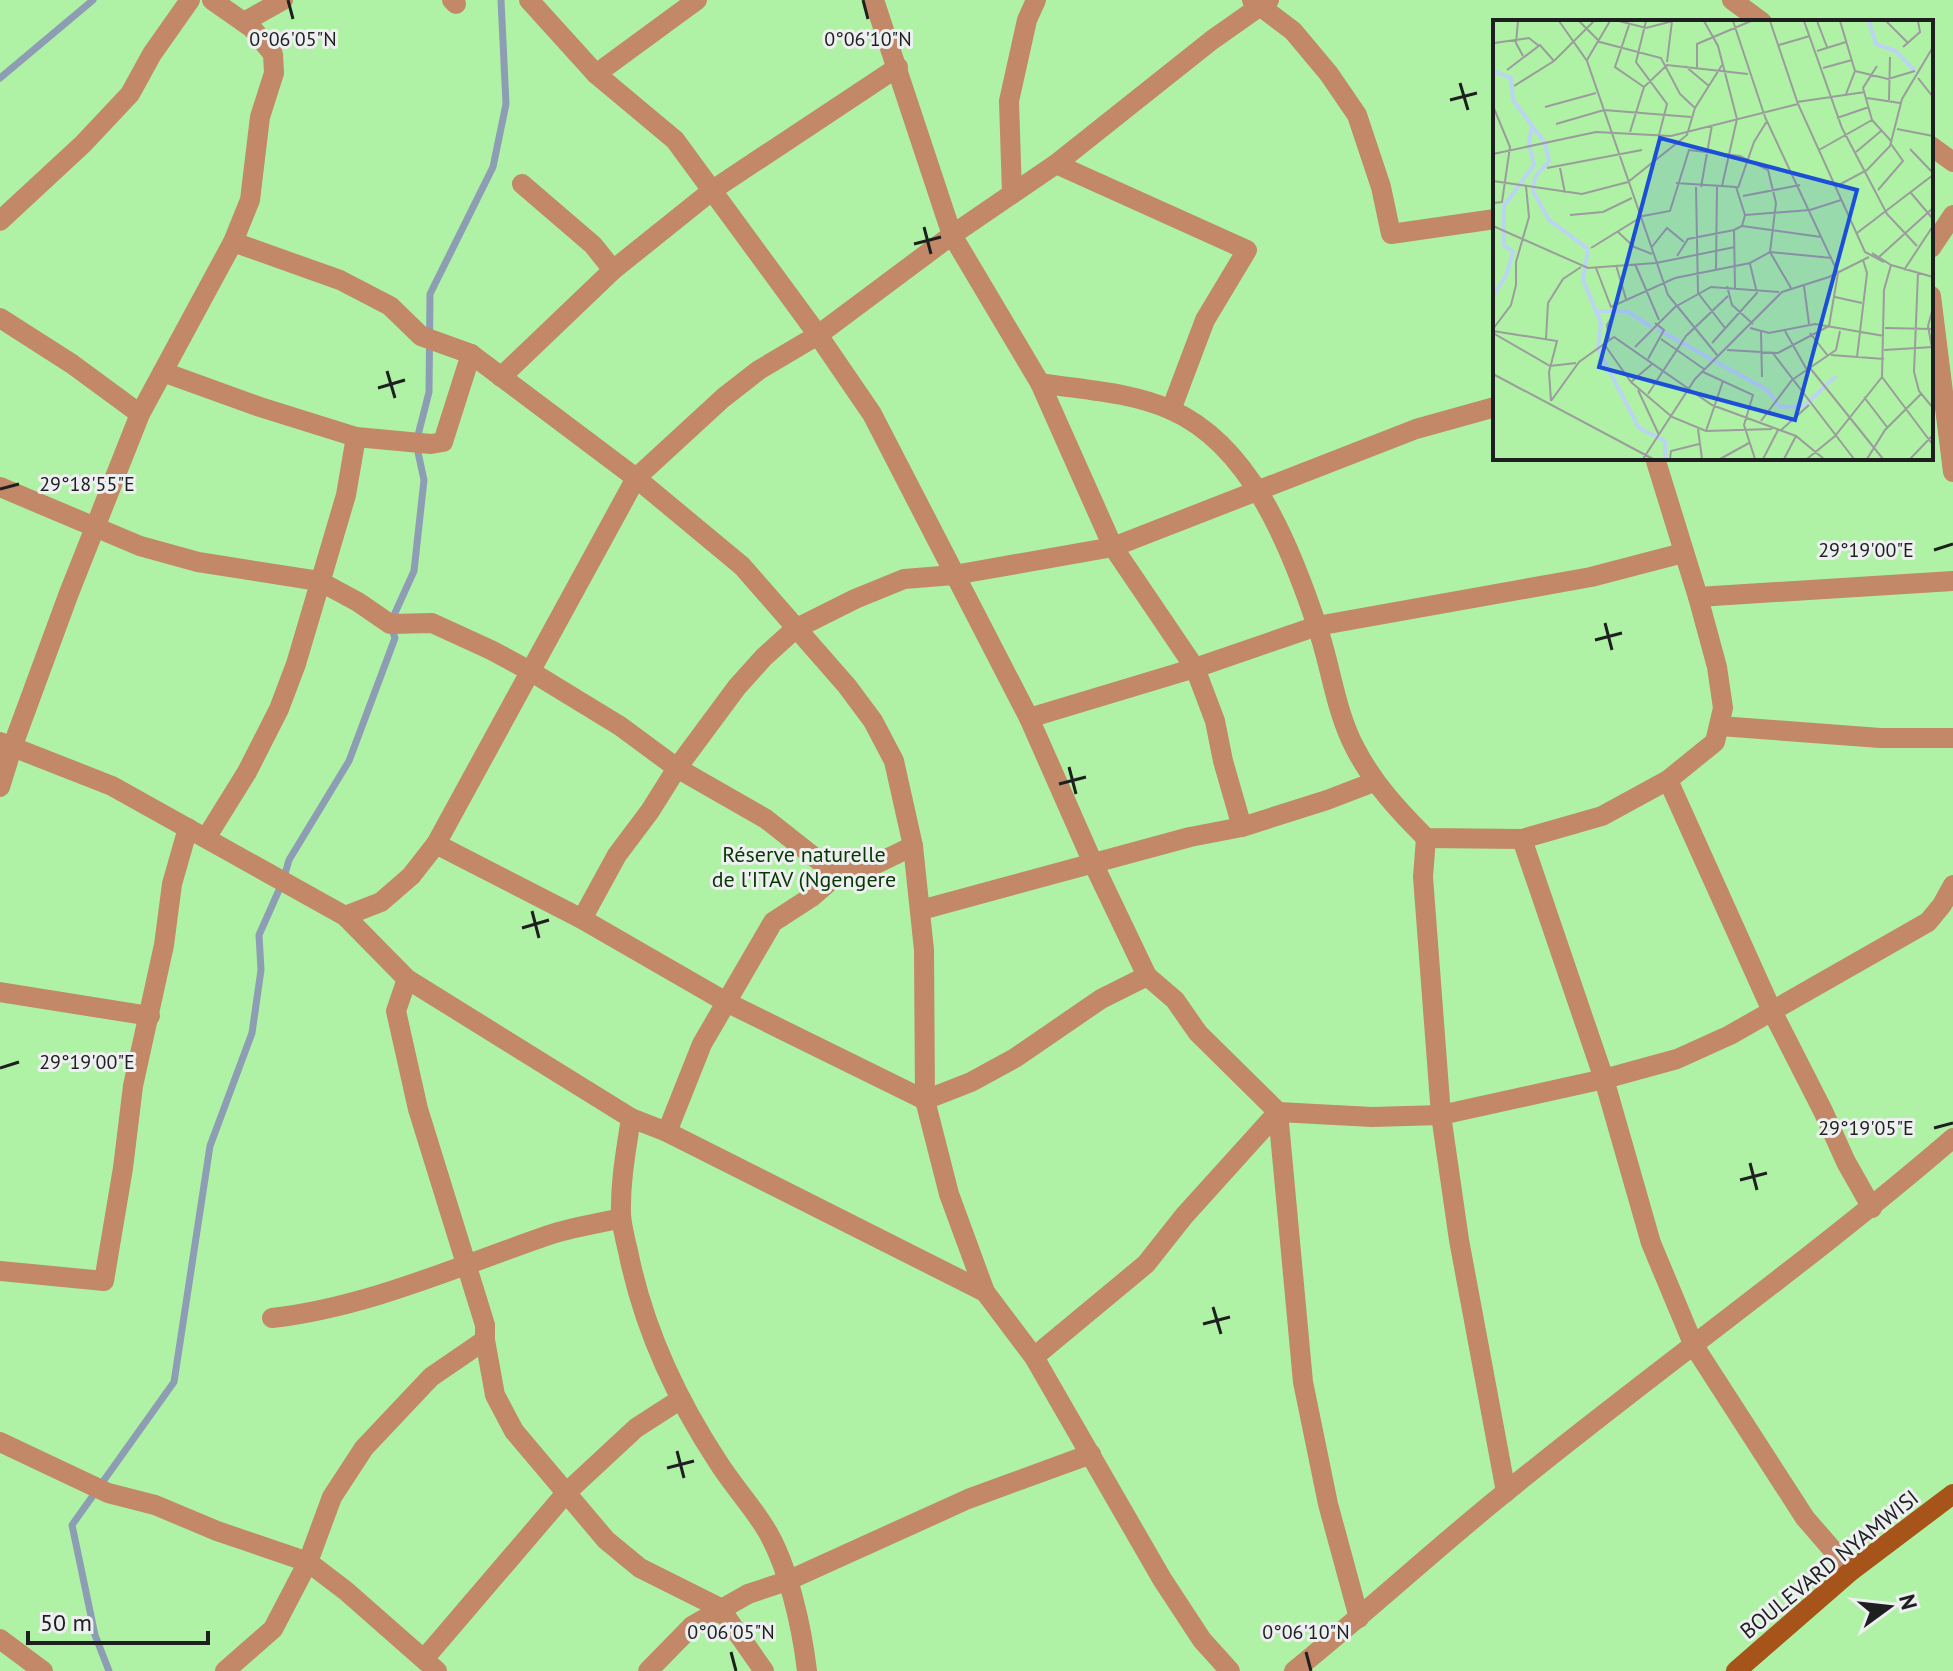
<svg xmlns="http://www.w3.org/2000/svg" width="1953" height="1671" font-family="'PT Sans',sans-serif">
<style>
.green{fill:#aff2a5;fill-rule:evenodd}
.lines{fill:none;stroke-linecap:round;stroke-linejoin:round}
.stream{stroke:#8d9eb4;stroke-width:7}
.minor{stroke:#c28867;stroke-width:20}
.tertiary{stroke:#c28867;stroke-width:20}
.secondary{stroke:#a65419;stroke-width:20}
.ticks{fill:none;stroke:#1e1f1f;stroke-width:3}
.labels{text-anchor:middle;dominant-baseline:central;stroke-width:6;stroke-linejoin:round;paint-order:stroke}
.park-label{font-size:22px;fill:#073702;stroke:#eeeff0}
.street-label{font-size:22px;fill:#1e1f1f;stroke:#eeeff0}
.inset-river{fill:none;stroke:#bcd4f4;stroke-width:4}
.inset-road{fill:none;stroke:#9b9c9c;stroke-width:2}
.view{fill:#1d4ed8;fill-opacity:0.15;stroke:#1d4ed8;stroke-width:4}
.inset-edge{fill:none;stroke:#1e1f1f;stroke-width:4}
.ticks-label{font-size:20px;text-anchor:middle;fill:#1e1f1f;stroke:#eeeff0;stroke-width:6;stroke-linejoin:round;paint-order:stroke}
</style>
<rect width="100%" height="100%" fill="#eeeff0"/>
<path class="green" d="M 0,0 L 1953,0 L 1953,1671 L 0,1671 ZM 1495,22 L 1931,22 L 1931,458 L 1495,458 Z"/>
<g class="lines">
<g class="stream">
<path d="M 0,78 L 93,0"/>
<path d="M 109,1671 L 95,1635 L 72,1525 L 174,1382 L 210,1146 L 252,1033 L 261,970 L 259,935 L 283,881 L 289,860 L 349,761 L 395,638 L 390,624 L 414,571 L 424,480 L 416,443 L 429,392 L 430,294 L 493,167 L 506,104 L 501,0"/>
</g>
<g class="minor">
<path d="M 452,0 L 456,4"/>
<path d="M 529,0 L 596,74 L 675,140 L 818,335 L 872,414 L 1029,718 L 1093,863 L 1147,976 L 1175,1000 L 1198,1033 L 1278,1112 L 1303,1382 L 1328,1504 L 1359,1618"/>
<path d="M 874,0 L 952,235 L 1040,383 L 1113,547 L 1195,668 L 1215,721 L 1223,761 L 1242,827"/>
<path d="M 1252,0 L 1293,31 L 1329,74 L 1357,115 L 1381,187 L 1391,234 L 1495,219"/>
<path d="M 1732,0 L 1762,22"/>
<path d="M 244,22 L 283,0"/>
<path d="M 596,74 L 697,0"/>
<path d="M 1931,146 L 1953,162"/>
<path d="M 1056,164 L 1247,250 L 1205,320 L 1171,410"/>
<path d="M 522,184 L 593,245 L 613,270"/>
<path d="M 1012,194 L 1009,101 L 1027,20 L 1036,0"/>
<path d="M 0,221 L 83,144 L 130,94 L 152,54 L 190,0"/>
<path d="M 233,242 L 340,280 L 390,306 L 421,336 L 471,354 L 636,478 L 742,566 L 847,686 L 873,721 L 894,761 L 913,846 L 924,950 L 925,1100 L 949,1194 L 985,1292"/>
<path d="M 1931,248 L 1953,215"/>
<path d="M 1931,296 L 1953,472"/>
<path d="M 0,318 L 72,364 L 140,414"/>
<path d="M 163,372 L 260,407 L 356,437 L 431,444 L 443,442 L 471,354"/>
<path d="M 501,377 L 613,270 L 714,189 L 898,67"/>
<path d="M 1040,383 C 1084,390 1131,392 1171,410 C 1251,445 1291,548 1317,626 C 1331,666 1335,710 1355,748 C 1373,783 1398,810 1426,838 L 1522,839 L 1602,816 L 1668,780 L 1715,742 L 1723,708 L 1717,667 L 1698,597 L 1655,458"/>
<path d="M 0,487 L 140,546 L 198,562 L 319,581 L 358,602 L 390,624 L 432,623 L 491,650 L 530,671 L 620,726 L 677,768 L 766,819 L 837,875"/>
<path d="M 1698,597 L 1953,581"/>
<path d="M 1029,718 L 1195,668 L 1317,626 L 1591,577 L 1683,553"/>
<path d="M 1720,726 L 1880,738 L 1953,738"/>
<path d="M 1668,780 L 1772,1011 L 1823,1111 L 1846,1162 L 1872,1208"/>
<path d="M 0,787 L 13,745 L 69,593 L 140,414 L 233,242 L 250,200 L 260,117 L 274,73 L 273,54 L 252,28 L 212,0"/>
<path d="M 206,838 L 247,772 L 279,709 L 296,664 L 346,495 L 356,437"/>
<path d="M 1426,838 L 1423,877 L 1441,1115 L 1459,1240 L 1506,1492"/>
<path d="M 1522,839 L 1604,1079 L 1651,1243 L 1694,1346 L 1805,1518 L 1851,1571"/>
<path d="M 436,844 L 582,919 L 726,1002 L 925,1100 L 971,1082 L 1015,1058 L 1101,999 L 1147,976"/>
<path d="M 921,910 L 1190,837 L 1242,827 L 1327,800 L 1374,782"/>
<path d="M 582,919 L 617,855 L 650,811 L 677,768 L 737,687 L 764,657 L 795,629 L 855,599 L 904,579 L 954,575 L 1113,547 L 1416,429 L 1495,407"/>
<path d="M 407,979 L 396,1011 L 418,1109 L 485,1325 L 485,1340 L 495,1395 L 514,1431 L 606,1540 L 640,1568 L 720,1608 L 764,1671"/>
<path d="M 0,992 L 150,1016"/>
<path d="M 631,1118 C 626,1151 620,1182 621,1215 C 622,1227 625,1239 628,1251 C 643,1326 676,1398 718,1462 C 732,1484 750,1504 764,1526 C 788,1563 802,1628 807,1671"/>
<path d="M 667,1132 L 702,1044 L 773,922 L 813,896 L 837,875 L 876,864 L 913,846"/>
<path d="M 0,1271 L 104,1281 L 123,1168 L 133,1086 L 164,945 L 172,884 L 188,828"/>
<path d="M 272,1318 C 368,1307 458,1266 549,1235 C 572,1227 597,1224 621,1218"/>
<path d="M 1034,1357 L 1146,1264 L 1184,1216 L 1278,1112 L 1372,1117 L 1441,1115 L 1604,1079 L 1677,1059 L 1730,1035 L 1928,922 L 1942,905 L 1953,885"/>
<path d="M 0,1442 L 108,1493 L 155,1505 L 217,1531 L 308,1562 L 346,1591 L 437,1671"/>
<path d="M 0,1639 L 43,1671"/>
<path d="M 424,1659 L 566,1493 L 636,1428 L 681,1399"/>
<path d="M 225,1671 L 273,1629 L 308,1562 L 332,1497 L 364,1448 L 431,1377 L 485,1340"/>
<path d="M 648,1671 L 692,1626 L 748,1594 L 787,1581 L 968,1499 L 1091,1454"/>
<path d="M 1294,1671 C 1366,1613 1435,1549 1507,1491 C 1654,1371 1809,1262 1953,1138"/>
</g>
<g class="tertiary">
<path d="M 0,742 L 112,786 L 345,916 L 407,979 L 631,1118 L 667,1132 L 985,1292 L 1034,1357 L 1162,1579 L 1202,1640 L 1230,1671"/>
<path d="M 345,916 L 381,902 L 411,876 L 436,844 L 636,478 L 723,398 L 759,370 L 818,335 L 952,235 L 1056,164 L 1212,40 L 1269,0"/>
</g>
<path class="secondary" d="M 1736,1671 L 1851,1571 L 1953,1494"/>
</g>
<path class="ticks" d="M 288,0 L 293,19M 863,0 L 868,19M 1460,83 L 1468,110M 1450,100 L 1477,93M 924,227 L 931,254M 914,244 L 941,237M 387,371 L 395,398M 378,388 L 405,380M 0,489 L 19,484M 1934,550 L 1953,544M 1605,623 L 1612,650M 1595,640 L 1622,633M 1069,767 L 1076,794M 1059,784 L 1086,777M 532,911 L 539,938M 522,928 L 549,920M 0,1068 L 19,1062M 1934,1128 L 1953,1123M 1750,1163 L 1757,1190M 1740,1180 L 1767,1173M 1213,1307 L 1221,1334M 1203,1324 L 1230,1317M 677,1451 L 684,1478M 667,1468 L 694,1461M 731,1652 L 736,1671M 1306,1652 L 1311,1671"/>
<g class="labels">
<g class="park-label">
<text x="804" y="854">Réserve naturelle<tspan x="804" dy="25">de l'ITAV (Ngengere</tspan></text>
</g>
<g class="street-label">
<text transform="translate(1829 1564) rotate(-39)">BOULEVARD NYAMWISI</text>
</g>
</g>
<g transform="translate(1493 20)">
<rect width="440" height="440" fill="#eeeff0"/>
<path d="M 0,1 L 440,1 L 440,439 L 0,439 Z" fill="#aff2a5"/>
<path class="inset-river" d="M 376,1 L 383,24 L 403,31 L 422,51M 0,51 L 18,58 L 20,80 L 52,123 L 56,141 L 42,157 L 40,171 L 56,200 L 95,229 L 90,260 L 108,303 L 105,329 L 146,408 L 172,421 L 172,439M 0,276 L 13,256 L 20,232 L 11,225 L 11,186 L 41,145 L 36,123 L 39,106M 103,291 L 134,291 L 158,307M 164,309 L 274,370 L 287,387 L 311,386 L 343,356"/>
<path class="inset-road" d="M 25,1 L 23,23 L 30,36M 66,1 L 94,41 L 175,275 L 224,335M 86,1 L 107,22 L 168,38 L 187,74 L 202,88M 126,1 L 153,8 L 180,1M 153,1 L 143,42 L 174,84 L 166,115M 211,1 L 225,26 L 244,99 L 229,166M 277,1 L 305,84 L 372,232 L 391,242M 311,1 L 349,108 L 394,194 L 424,226M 324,1 L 334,27M 347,1 L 362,51 L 353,74M 393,1 L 415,23M 136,5 L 122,47 L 151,67M 1,23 L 36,18 L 46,26M 286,25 L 317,16M 410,27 L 427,12 L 425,1M 324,31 L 353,22M 94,40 L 117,1M 174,42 L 179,1M 192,46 L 216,66M 384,46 L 370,68 L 379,100 L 399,122M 204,48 L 204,24 L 258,1M 330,48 L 359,40M 14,50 L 47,25 L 61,41M 362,51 L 395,59 L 422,51M 425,58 L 440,77M 21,66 L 61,41 L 101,1M 374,78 L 407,83M 396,80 L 397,37M 304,82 L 372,72M 0,86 L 17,127 L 9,182 L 0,183M 52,87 L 103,73M 344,98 L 376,87M 63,104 L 111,90 L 198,97M 404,109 L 440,116M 137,112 L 151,67 L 174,45 L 255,54M 417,129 L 440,153M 326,130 L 379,100M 363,132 L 388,111M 0,134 L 103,112 L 178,116 L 305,84M 54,148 L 149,130M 67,148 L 72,173M 0,161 L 89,174 L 135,162 L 194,115 L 202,88 L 229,45M 183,163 L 243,167 L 252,195 L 249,206 L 241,210 L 195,219 L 184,236M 344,166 L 374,150 L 397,126 L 409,79 L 440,27M 203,167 L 205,273 L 232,308M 208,167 L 219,105M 245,168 L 261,122 L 274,101M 385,170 L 410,141 L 398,124M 418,173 L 440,199M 250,176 L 307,165M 77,195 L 110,192 L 139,178M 252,195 L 317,190 L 348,180M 0,206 L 95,248 L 163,243 L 242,227M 249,206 L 328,217M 241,210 L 242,268M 125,212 L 141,227 L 159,234M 364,213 L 440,155M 98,228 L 150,196 L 177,191 L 196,130 L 247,136 L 275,150 L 283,183 L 277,232 L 298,268M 158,228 L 174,208 L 191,222M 379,233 L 398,245 L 440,257M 386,237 L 440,188M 142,244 L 166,300M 123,245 L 133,279M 103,248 L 118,287 L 182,258 L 257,243 L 277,232 L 339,238M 223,249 L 224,167M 411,250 L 440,206M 425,253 L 421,352 L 426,371 L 440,388M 234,266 L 239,285 L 260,304M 311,266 L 316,304M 342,277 L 369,283M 440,288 L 435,306 L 440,333M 257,308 L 276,313 L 322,304 L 391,316M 392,308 L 440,309M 0,309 L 18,285 L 23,265 L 23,242 L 36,197 L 33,166M 0,311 L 64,321 L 56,352 L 58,381M 292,311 L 314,350M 268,312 L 269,357M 0,313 L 57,346 L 83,343M 317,313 L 335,336M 53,319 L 55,283 L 70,259 L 88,247M 116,319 L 114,305 L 121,294M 168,319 L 211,349M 219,323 L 264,273 L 257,244M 111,324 L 138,362 L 179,397 L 213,411 L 279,409M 142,327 L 182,287 L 218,267 L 286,272M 234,330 L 285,333 L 336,306 L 345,253 L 272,97 L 240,1M 391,330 L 440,327M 279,332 L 361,439M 338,335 L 391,339M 364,337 L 374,253 L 370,240M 155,339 L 171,310 L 162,303M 317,348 L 390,439M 210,352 L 260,375 L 251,405 L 262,439M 0,354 L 160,439M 389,357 L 440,425M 138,362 L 159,344M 145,370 L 166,415M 155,374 L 193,316 L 235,276M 371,377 L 394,407M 58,381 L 86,342 L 121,317 L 219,385 L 303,416 L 331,439M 268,401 L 299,360 L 343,330 L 347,311M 205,409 L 209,439M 213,411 L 230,361M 287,411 L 316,385M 150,439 L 202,359 L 289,272 L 336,257 L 376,237M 177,439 L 178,431 L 206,424M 227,439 L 256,423M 270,439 L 285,410M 291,439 L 303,416M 314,439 L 342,416 L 389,357 L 391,270 L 398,245M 374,439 L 392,410 L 428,374M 417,439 L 440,415"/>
<path class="view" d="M 167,118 L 364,170 L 302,400 L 106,347 Z"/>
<rect width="440" height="440" class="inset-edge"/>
</g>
<g class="ticks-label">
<text x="293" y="46">0°06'05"N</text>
<text x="868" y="46">0°06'10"N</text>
<text x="87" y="491">29°18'55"E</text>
<text x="1866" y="557">29°19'00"E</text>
<text x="87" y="1069">29°19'00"E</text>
<text x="1866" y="1135">29°19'05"E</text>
<text x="731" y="1639">0°06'05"N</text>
<text x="1306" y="1639">0°06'10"N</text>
</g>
<g transform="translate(1889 1607) rotate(75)" stroke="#eeeff0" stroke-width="6" paint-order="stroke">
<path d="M0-6L14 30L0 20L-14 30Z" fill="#1e1f1f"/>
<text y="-12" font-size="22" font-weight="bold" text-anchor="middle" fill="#1e1f1f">N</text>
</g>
<path d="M28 1631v12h180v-12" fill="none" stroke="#1e1f1f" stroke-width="4"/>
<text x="40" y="1631" font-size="24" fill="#1e1f1f" stroke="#eeeff0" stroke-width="6" paint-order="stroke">50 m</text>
</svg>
